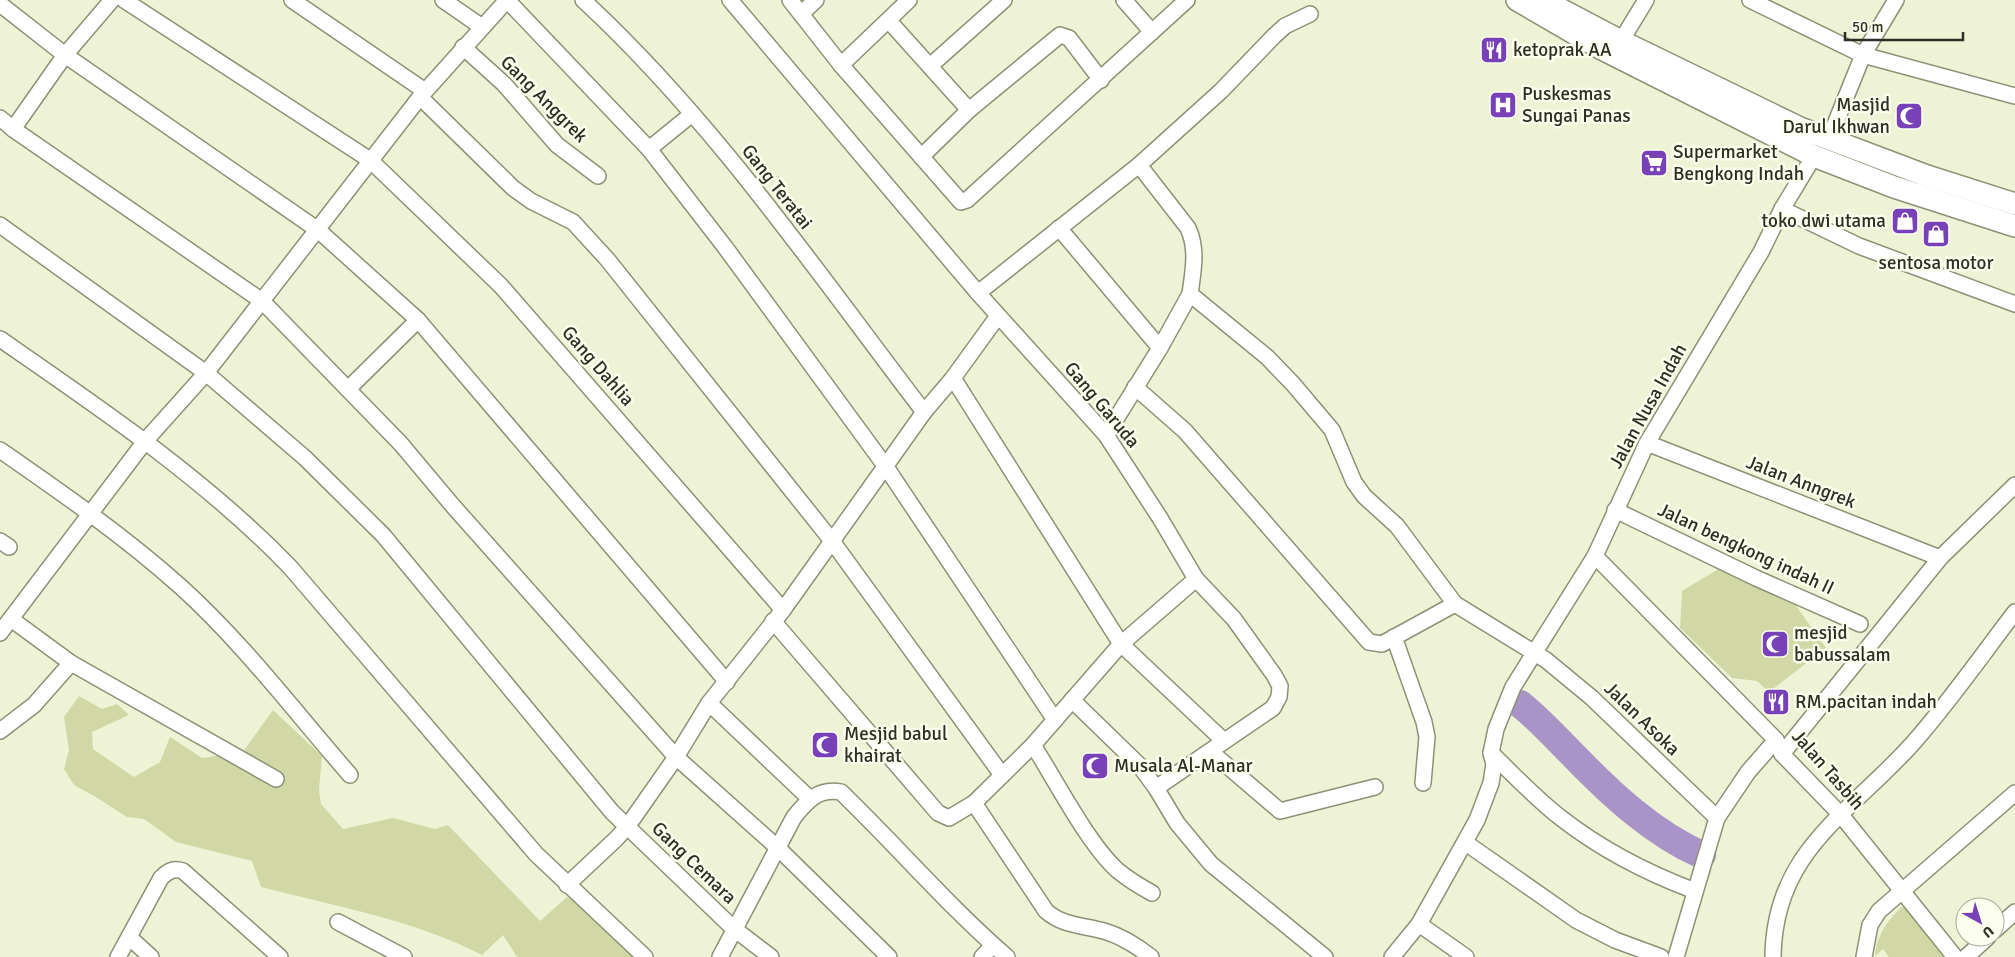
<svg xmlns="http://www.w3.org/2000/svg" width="2015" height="957" font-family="Signika,sans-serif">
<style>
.green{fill:#d1d8a5}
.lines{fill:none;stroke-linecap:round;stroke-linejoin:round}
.river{stroke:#a894c7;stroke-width:28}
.street-casing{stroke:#8d9176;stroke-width:18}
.secondary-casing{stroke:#8d9176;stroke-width:24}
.street{stroke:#fff;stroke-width:15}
.secondary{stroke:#fff;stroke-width:21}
.labels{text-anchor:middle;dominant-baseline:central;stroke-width:5;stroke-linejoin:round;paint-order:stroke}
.poi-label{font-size:19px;fill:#2d2f24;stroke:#fcffed;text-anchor:start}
.street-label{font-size:19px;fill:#2d2f24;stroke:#fcffed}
</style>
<rect width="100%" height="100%" fill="#eef3d6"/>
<g class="green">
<path d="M 1727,564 L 1783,587 L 1826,648 L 1769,692 L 1757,681 L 1732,678 L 1680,628 L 1682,591 Z"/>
<path d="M 79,696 L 102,709 L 117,704 L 129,715 L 92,732 L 93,749 L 134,777 L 160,762 L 170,737 L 202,758 L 243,752 L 273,710 L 322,756 L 319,790 L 321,804 L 343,829 L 393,818 L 435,829 L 448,825 L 540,921 L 567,897 L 581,904 L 641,957 L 517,957 L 503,935 L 482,955 C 414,920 335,906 261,887 L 252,861 L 176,842 L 144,819 L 127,817 L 94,796 L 74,785 L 64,769 L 69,750 L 64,717 Z"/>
<path d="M 1906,904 L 1947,954 L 1943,957 L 1889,957 L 1883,949 L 1875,956 C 1877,934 1889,917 1906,904 Z"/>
</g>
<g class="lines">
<path class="river" d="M 1520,704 C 1540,720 1557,739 1575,757 C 1612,795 1654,834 1702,855"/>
<g class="street-casing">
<g id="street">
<path d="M 124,0 L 370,160 L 501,286 L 783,610"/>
<path d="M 292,0 L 425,91"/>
<path d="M 443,0 L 482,27"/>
<path d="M 507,0 L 649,149 L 725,247 L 886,467 L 1055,720"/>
<path d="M 583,0 C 714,121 816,271 924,412"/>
<path d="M 730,0 L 978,293 L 1106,435 L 1160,518 L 1196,579 L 1234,619 L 1274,675 L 1280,686 L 1279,697 L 1273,708 L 1156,788"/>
<path d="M 790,0 L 841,65 L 961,202 L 967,200 L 1187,0"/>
<path d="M 1124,0 L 1152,32"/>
<path d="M 1750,0 L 1863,55 L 2015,96"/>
<path d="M 0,4 L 65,55 L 318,230 L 418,320 L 727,682"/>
<path d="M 801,14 L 816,0"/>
<path d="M 889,21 L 969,110"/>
<path d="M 1621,41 L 1646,0"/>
<path d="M 463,47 L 504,84 L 557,145 L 598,176"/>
<path d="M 841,65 L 909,0"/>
<path d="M 930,66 L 1004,0"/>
<path d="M 420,97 L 513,188 L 531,201 L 573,222 L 607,259 L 832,541 L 1002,775"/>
<path d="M 0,118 L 13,129 L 262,301 L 401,444 L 453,506 L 676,757 L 778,848 L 889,957"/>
<path d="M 13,129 L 65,55 L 112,0"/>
<path d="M 1829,139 L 1863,55 L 1896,0"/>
<path d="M 649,149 L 692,114"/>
<path d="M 921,157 L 969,110 L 1060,35 L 1069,38 L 1101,80"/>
<path d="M 1139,165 L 1188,228 C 1198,250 1193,271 1190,294 L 1267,357 L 1293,384 L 1332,430 L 1354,482 L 1364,496 L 1397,526 L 1455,604 L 1546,660 L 1592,698 L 1717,818"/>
<path d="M 1782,209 L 1859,246 L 2015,304"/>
<path d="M 0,225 L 206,373 L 305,458 L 383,535 L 612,812 L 733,928 L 771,957"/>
<path d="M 1059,228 L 1160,348"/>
<path d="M 978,293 L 1139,165 L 1221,91 L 1274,36 L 1285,26 L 1310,14"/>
<path d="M 0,339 C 101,409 204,478 290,567 L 536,854 L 645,957"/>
<path d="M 953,378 L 1121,644 L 1224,741"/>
<path d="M 1135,387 L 1185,431 L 1369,642 L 1382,644 L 1455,604"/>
<path d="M 349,388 L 418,320"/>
<path d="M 1106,435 L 1160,348 L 1190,294"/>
<path d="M 1647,443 L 1940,558"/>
<path d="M 0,450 C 62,493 124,536 181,587 C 243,643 295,712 350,775"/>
<path d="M 1615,510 L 1756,578 L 1860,624"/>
<path d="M 0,541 L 9,547"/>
<path d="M 1595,556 L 1776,740 L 1782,754 L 1841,815 L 1955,957"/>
<path d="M 11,619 L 71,663 L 276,779"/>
<path d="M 773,621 L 938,813 L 949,818 L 974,803 L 1033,745 L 1121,644 L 1196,579"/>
<path d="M 0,633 L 146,440 L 206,373 L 420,97 L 507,0"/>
<path d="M 1394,637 L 1424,722 L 1427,737 L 1423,783"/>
<path d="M 1072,700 L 1139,765 L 1156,788 L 1177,823 L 1211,864 L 1325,957"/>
<path d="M 709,703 L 809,798"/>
<path d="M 0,731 L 34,705 L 71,663"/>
<path d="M 1033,745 C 1056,781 1087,842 1117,870 C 1128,879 1139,886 1152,893"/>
<path d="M 1211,752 L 1280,811 L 1375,787"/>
<path d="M 1491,753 C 1514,775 1536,799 1561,818 C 1602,850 1647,873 1695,891"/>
<path d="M 1782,754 L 1940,558 L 2015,485"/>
<path d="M 974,803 L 1046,911 C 1063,926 1082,925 1104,931 C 1121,936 1137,946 1151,957"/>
<path d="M 1466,843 L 1576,920 L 1615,940 L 1661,957"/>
<path d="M 567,885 L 616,839 L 627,827 L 676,757 L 709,703 L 783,610 L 924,412 L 953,378 L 998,316"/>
<path d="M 338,922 L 404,957"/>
<path d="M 1419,924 L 1466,957"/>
<path d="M 1995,930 L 2015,912"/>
<path d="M 129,937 L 151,957"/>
<path d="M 118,957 L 161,878 C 168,871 173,868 183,871 L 280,957"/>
<path d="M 720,957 L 794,817 C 807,801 818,788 841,792 C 897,846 948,906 1007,957"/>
<path d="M 982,957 L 993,945"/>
<path d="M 1392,957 L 1419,924 L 1477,820 L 1491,783 L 1494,764 L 1491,753 L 1496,729 L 1513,687 L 1595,556 L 1647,443 L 1761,252 L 1782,209 L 1814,156"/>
<path d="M 1676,957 L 1717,818 L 1748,772 L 1776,740"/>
<path d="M 1773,957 C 1774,850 1851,813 1914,742 C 1950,701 1982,655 2015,612"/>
<path d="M 1864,957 L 1870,925 L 1879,911 L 2015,793"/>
<path d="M 1966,957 L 1988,937"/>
</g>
</g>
<g class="secondary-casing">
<g id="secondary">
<path d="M 1517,0 L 1598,47 L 1814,156 L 1894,187 L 2015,226"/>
<path d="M 1543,0 L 1621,41 L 1800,128 L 1927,176 L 2015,204"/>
</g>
</g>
<use href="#street" class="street"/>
<use href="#secondary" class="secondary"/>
</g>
<defs>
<g id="restaurant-square" transform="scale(1.4375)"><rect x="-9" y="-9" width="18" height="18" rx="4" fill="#7941b7" stroke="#fcffed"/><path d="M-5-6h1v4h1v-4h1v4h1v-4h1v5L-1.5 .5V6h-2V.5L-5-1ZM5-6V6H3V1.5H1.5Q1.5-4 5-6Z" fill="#fff"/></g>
<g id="hospital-square" transform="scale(1.4375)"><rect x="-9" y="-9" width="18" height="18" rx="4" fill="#7941b7" stroke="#fcffed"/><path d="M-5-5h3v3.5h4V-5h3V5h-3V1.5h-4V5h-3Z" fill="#fff"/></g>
<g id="mosque-square" transform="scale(1.4375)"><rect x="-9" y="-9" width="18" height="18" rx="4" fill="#7941b7" stroke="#fcffed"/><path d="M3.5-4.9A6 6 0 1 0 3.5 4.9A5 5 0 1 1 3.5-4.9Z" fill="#fff"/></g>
<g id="supermarket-square" transform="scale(1.4375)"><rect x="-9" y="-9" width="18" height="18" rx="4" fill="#7941b7" stroke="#fcffed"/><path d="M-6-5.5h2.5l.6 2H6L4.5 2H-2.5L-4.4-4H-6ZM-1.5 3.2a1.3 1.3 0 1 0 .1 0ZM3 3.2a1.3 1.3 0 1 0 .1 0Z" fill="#fff"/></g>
<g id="shop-square" transform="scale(1.4375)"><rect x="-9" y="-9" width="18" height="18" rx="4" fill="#7941b7" stroke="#fcffed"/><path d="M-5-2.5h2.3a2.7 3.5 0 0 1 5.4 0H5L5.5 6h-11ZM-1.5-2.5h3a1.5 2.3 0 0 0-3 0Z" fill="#fff"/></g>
</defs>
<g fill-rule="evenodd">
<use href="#restaurant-square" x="1494" y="50"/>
<use href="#hospital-square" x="1503" y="105"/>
<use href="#mosque-square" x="1909" y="116"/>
<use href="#supermarket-square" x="1654" y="163"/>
<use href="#shop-square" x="1905" y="221"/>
<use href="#shop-square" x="1936" y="234"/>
<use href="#mosque-square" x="1775" y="644"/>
<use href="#restaurant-square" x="1776" y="702"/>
<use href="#mosque-square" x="825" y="745"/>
<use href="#mosque-square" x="1095" y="766"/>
</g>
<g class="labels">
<g class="poi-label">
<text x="1513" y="50">ketoprak AA</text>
<text x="1522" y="94">Puskesmas<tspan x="1522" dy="22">Sungai Panas</tspan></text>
<text x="1890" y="105" text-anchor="end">Masjid<tspan x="1890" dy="22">Darul Ikhwan</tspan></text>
<text x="1673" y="152">Supermarket<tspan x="1673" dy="22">Bengkong Indah</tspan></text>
<text x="1886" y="221" text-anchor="end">toko dwi utama</text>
<text x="1936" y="263" text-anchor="middle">sentosa motor</text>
<text x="1794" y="633">mesjid<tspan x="1794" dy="22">babussalam</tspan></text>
<text x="1795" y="702">RM.pacitan indah</text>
<text x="844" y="734">Mesjid babul<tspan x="844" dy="22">khairat</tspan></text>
<text x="1114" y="766">Musala Al-Manar</text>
</g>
<g class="street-label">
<text transform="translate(544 99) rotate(45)">Gang Anggrek</text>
<text transform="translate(777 187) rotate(52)">Gang Teratai</text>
<text transform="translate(598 366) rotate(49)">Gang Dahlia</text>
<text transform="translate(1102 405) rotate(50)">Gang Garuda</text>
<text transform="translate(1648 406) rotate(-61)">Jalan Nusa Indah</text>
<text transform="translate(1801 482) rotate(21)">Jalan Anngrek</text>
<text transform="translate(1746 549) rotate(25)">Jalan bengkong indah II</text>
<text transform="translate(1642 719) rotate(44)">Jalan Asoka</text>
<text transform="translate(1828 770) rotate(49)">Jalan Tasbih</text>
<text transform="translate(694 863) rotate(44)">Gang Cemara</text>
</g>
</g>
<g transform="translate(1980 922) rotate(141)"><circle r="24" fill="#fcffed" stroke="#a9ac9d"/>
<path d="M0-4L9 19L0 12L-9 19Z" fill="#7941b7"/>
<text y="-8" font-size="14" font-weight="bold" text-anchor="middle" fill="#2d2f24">U</text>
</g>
<path d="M1845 32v8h118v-8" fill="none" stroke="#2d2f24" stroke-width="2.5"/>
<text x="1852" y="32" font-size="15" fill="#2d2f24" stroke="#fcffed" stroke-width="4" paint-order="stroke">50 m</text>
</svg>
